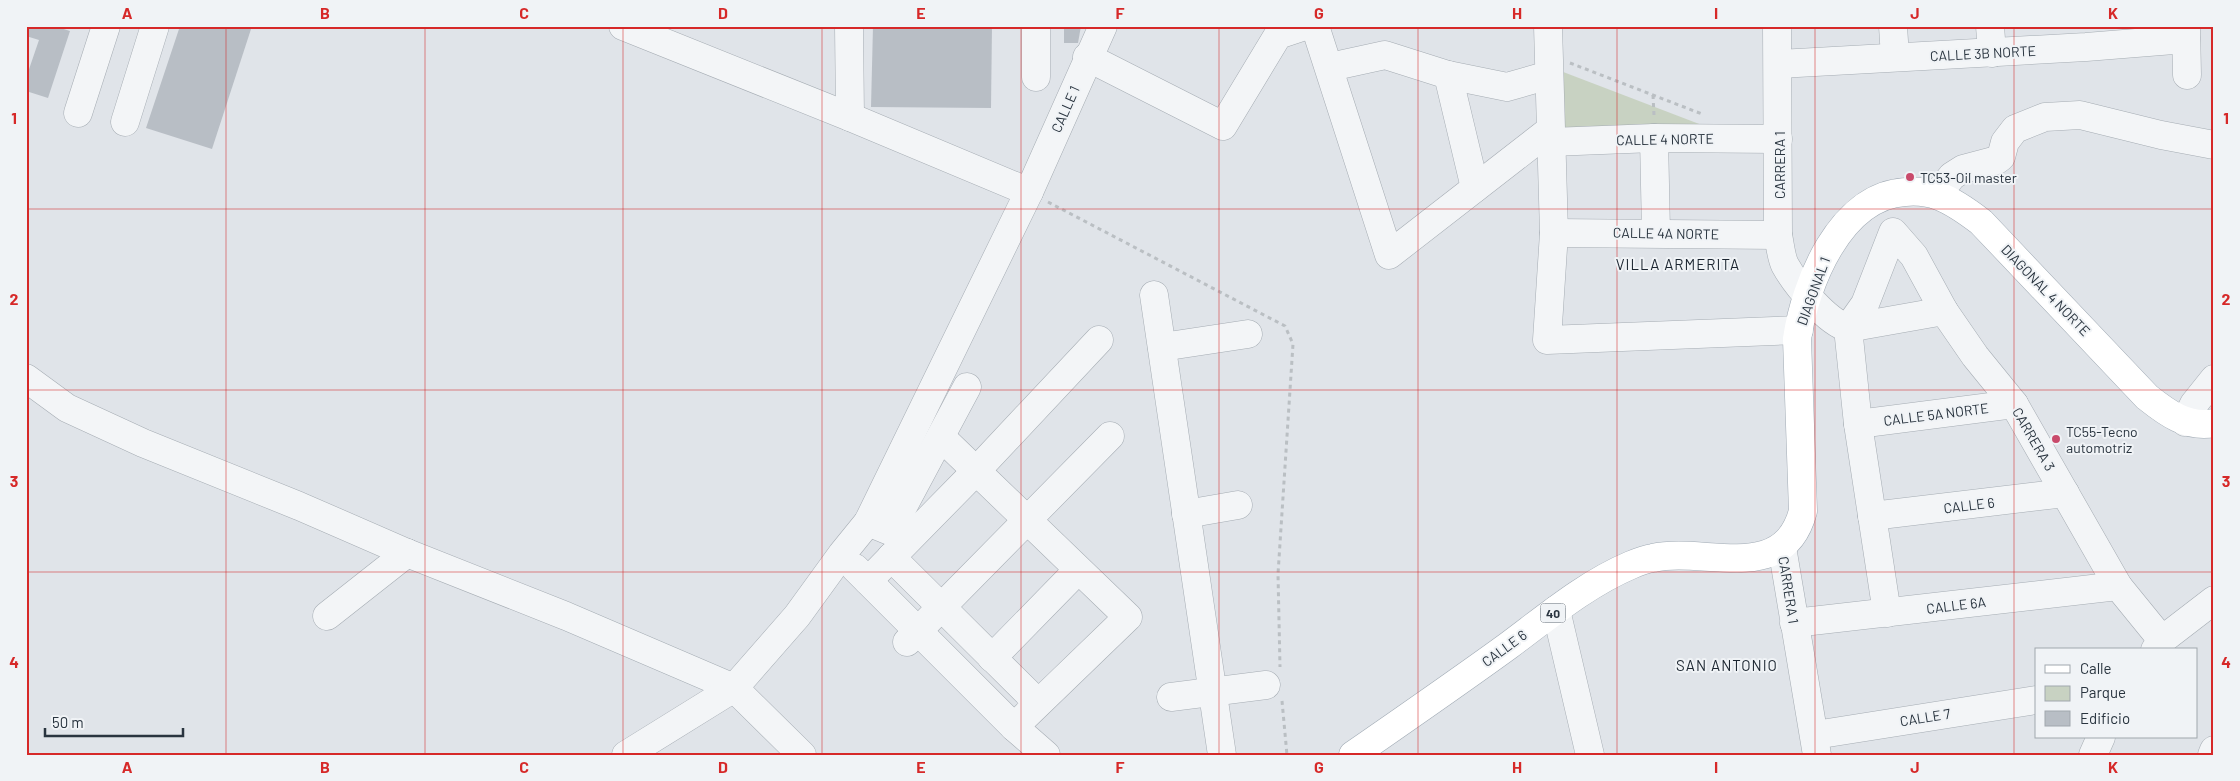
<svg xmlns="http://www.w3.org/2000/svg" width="2240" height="781" font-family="Barlow,sans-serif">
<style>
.green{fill:#c8d2c2}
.building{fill:#b8bec5}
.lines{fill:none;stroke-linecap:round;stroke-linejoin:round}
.minor-casing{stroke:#a5acb3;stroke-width:29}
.major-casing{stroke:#a0aab4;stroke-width:29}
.path{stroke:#babfc3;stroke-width:3;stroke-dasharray:4 4;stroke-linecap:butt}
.minor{stroke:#f3f5f7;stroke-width:28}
.major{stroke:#fff;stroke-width:28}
.grid{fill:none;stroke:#d62828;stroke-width:1;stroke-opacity:0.55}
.poi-dot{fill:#c94a6b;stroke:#f0f3f6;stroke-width:2}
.labels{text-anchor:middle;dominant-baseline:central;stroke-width:4;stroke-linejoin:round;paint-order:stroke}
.shield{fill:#f0f3f6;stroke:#656d76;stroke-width:1}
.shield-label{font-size:12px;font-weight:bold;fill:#29343f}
.street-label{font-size:14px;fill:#29343f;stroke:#f0f3f6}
.poi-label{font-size:14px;fill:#29343f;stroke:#f0f3f6;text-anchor:start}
.neighbourhood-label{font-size:15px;letter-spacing:1px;fill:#1b2530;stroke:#f0f3f6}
.neatline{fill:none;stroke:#d62828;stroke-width:2}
.grid-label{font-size:16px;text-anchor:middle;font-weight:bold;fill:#d62828}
</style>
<rect width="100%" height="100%" fill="#e0e4e9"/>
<path class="green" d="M 1558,70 L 1728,135 L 1560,141 Z"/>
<g class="building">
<path d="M 26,26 L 54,26 L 70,31 L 48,98 L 26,91 L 26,78 L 39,40 L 26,36 Z"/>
<path d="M 180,26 L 252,26 L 212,149 L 146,128 Z"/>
<path d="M 873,26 L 992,26 L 991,108 L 871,107 Z"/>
<path d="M 1064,26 L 1081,26 L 1078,43 L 1064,43 Z"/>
</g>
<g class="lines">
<g class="minor-casing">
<g id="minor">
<path d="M 623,26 L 850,117 L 1029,192"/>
<path d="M 849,26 L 850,117"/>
<path d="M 1315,26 L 1389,255 L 1550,130"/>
<path d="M 1548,26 L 1554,233 L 1547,340 L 1799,330"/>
<path d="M 1777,26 L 1778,235 C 1780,244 1781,257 1785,265 C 1796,285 1827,322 1848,328 L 1944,311"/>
<path d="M 1893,26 L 1895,57"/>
<path d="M 1990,26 L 1992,53"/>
<path d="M 2186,26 L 2187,75"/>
<path d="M 1087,57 L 1223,126 L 1278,35 L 1305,26"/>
<path d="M 1779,64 L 2086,47 L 2186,39"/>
<path d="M 1330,67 L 1385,55 L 1448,75 L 1507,87 L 1549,75"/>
<path d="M 1448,75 L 1475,188"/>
<path d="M 1036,77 L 1036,26"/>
<path d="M 78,113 L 106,26"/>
<path d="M 125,122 L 155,26"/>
<path d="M 1654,138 L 1656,232"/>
<path d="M 1551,142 L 1654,138 L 1778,139"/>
<path d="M 1937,195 L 1952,176 L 1963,169 L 1997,160 L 2001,157 L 2005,142 L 2015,129 L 2045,117 L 2080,115 L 2161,135 L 2214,145"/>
<path d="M 1554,233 L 1778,235"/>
<path d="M 1154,295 L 1222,755"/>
<path d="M 1162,347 L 1248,334"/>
<path d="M 26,378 L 67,408 L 143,443 L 299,506 L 407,553 L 566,616 L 734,688 L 802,755"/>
<path d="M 2185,422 L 2194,404 L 2214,379"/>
<path d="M 1858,424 L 2014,404"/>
<path d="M 941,437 L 1128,617 L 1014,727"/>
<path d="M 1186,514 L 1238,505"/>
<path d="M 1872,516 L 2065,493"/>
<path d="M 868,522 L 890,531 L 967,387"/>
<path d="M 1782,547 L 1817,755"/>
<path d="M 891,557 L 1038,703"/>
<path d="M 855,568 L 1014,727 L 1046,755"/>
<path d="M 868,581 L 977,470 L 1099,340"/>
<path d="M 1556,610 L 1590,755"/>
<path d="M 1887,613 L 1858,424 L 1848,328 L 1865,304 L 1893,232 L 1914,256 L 1944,311 L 1975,356 L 2014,404 L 2118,586 L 2162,640"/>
<path d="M 327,616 L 407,553"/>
<path d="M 1794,623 L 2118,586"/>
<path d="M 907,642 L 1110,436"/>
<path d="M 2155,650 L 2162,640 L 2214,600"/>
<path d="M 992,658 L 1078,570"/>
<path d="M 1171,697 L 1266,685"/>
<path d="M 1815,735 L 2036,700"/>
<path d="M 626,755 L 734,688 L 797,616 L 842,554 L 868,522 L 1029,192 L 1103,26"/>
<path d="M 2093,755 L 2101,737"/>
<path d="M 2212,755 L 2214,750"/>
</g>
</g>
<g class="major-casing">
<path id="major" d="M 1353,755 C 1405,719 1457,683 1508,646 C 1547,617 1586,584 1631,565 C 1638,562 1646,559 1653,558 C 1705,546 1783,586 1803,511 L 1797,339 C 1805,284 1840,196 1905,192 C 1916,191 1928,192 1939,196 C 1954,202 1968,212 1981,222 L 2147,397 C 2167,413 2187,428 2214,423"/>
</g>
<g class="path">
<path d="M 1570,63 L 1702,114"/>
<path d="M 1653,95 L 1654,115"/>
<path d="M 1048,202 L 1285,326 L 1293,344 L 1278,574 L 1280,667"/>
<path d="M 1282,701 L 1287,755"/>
</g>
<use href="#minor" class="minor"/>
<use href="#major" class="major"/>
</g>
<path class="grid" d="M 226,26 L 226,755M 425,26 L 425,755M 623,26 L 623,755M 822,26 L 822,755M 1021,26 L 1021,755M 1219,26 L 1219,755M 1418,26 L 1418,755M 1617,26 L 1617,755M 1815,26 L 1815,755M 2014,26 L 2014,755M 26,209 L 2214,209M 26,390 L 2214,390M 26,572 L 2214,572"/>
<g class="poi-dot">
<circle cx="1910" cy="177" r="5"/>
<circle cx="2056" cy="439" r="5"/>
</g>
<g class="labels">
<rect class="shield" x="1540.5" y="603.5" width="25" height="19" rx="4"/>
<g class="shield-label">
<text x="1553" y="613">40</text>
</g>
<g class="street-label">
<text transform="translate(1983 53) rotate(-3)">CALLE 3B NORTE</text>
<text transform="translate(1065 109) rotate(-66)">CALLE 1</text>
<text transform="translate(1665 139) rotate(-1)">CALLE 4 NORTE</text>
<text transform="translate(1779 165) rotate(-90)">CARRERA 1</text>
<text transform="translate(1666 233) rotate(1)">CALLE 4A NORTE</text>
<text transform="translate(2046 290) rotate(46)">DIAGONAL 4 NORTE</text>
<text transform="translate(1813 291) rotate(-70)">DIAGONAL 1</text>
<text transform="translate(1936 414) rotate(-7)">CALLE 5A NORTE</text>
<text transform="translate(2034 439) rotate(60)">CARRERA 3</text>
<text transform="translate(1969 505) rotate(-7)">CALLE 6</text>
<text transform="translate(1789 590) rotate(81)">CARRERA 1</text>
<text transform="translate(1956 605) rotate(-7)">CALLE 6A</text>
<text transform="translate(1504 648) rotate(-36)">CALLE 6</text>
<text transform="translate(1925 717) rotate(-9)">CALLE 7</text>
</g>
<g class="poi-label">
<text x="1920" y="177">TC53-Oil master</text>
<text x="2066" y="431">TC55-Tecno<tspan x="2066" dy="16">automotriz</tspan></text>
</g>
<g class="neighbourhood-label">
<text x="1678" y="264">VILLA ARMERITA</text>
<text x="1727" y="665">SAN ANTONIO</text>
</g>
</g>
<rect width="2240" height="781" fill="none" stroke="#f0f3f6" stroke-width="55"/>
<rect x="2035" y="648" width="162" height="90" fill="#f0f3f6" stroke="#a0a7ad"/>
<rect x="2045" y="665" width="25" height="8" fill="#ffffff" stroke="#a0a7ad"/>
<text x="2080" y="674" font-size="15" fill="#29343f">Calle</text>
<rect x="2045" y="686" width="25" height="15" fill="#c8d2c2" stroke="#a0a7ad"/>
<text x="2080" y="698" font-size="15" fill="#29343f">Parque</text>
<rect x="2045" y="711" width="25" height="15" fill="#b8bec5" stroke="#a0a7ad"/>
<text x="2080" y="724" font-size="15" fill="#29343f">Edificio</text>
<path d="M45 728v8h138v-8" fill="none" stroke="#29343f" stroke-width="2.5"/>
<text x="52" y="728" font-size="15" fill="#29343f" stroke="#f0f3f6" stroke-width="4" paint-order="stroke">50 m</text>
<rect x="28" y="28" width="2184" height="726" class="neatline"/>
<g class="grid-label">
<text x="127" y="19">A</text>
<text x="325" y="19">B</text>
<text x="524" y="19">C</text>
<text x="723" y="19">D</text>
<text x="921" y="19">E</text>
<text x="1120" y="19">F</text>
<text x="1319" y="19">G</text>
<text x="1517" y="19">H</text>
<text x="1716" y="19">I</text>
<text x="1915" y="19">J</text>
<text x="2113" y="19">K</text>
<text x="14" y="124">1</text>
<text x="2226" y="124">1</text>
<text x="14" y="305">2</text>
<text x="2226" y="305">2</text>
<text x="14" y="487">3</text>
<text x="2226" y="487">3</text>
<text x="14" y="668">4</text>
<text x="2226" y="668">4</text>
<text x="127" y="773">A</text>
<text x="325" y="773">B</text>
<text x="524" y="773">C</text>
<text x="723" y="773">D</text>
<text x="921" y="773">E</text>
<text x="1120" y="773">F</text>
<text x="1319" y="773">G</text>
<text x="1517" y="773">H</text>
<text x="1716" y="773">I</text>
<text x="1915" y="773">J</text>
<text x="2113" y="773">K</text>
</g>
</svg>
